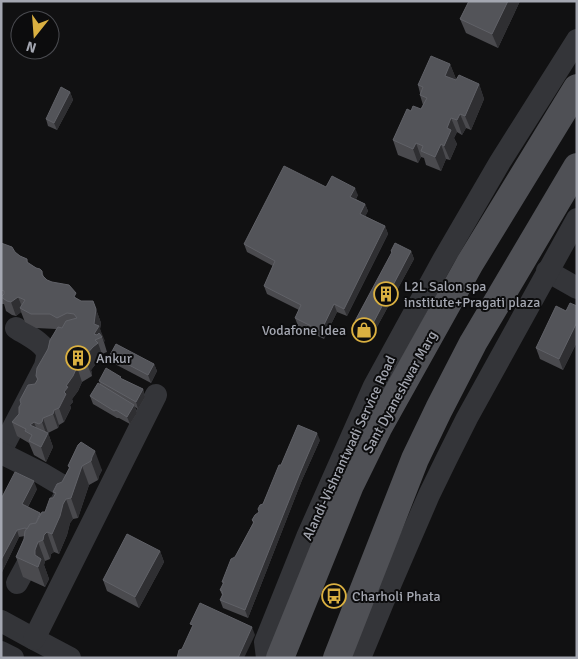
<svg xmlns="http://www.w3.org/2000/svg" width="578" height="659" font-family="Signika,sans-serif">
<style>
.lines{fill:none;stroke-linecap:round;stroke-linejoin:round}
.minor{stroke:#343539;stroke-width:22}
.major{stroke:#4f5055;stroke-width:28}
.wall{fill:#4a4a4e}
.shaded-wall{fill:#2f2f32}
.building{fill:#535459;stroke:#606167}
.labels{text-anchor:middle;dominant-baseline:central;stroke-width:4;stroke-linejoin:round;paint-order:stroke}
.poi-label{font-size:14px;fill:#a4a7b1;stroke:#0c0c0d;text-anchor:start}
.street-label{font-size:14px;fill:#a4a7b1;stroke:#0c0c0d}
</style>
<rect width="100%" height="100%" fill="#111112"/>
<g class="lines">
<g class="minor">
<path d="M 547,271 L 577,288"/>
<path d="M 1,451 L 45,366 C 46,362 47,358 47,354 C 45,343 25,334 16,328"/>
<path d="M 1,453 L 41,473 L 68,489 L 60,504"/>
<path d="M 17,583 L 36,548"/>
<path d="M 1,621 L 34,639 L 70,658"/>
<path d="M 34,639 L 156,395"/>
<path d="M 1,652 L 13,658"/>
<path d="M 267,658 L 265,642 L 307,537 L 374,386 L 443,260 L 500,162 L 577,40"/>
<path d="M 360,658 L 391,583 L 429,495 L 447,458 L 467,418 L 577,219"/>
</g>
<g class="major">
<path d="M 280,658 L 350,485 L 378,428 L 470,263 L 577,88"/>
<path d="M 337,658 L 415,459 L 439,409 L 473,343 L 577,167"/>
</g>
</g>
<g class="wall">
<path d="M 469,1 L 520,1 L 498,48 L 466,33 L 460,19 Z"/>
<path d="M 450,64 L 456,79 L 455,80 L 479,84 L 484,99 L 471,130 L 466,128 L 462,135 L 457,132 L 454,138 L 457,144 L 450,160 L 446,159 L 441,171 L 426,165 L 424,158 L 421,157 L 418,163 L 398,155 L 393,140 L 411,111 L 421,109 L 423,105 L 420,95 L 420,93 L 418,85 Z"/>
<path d="M 70,92 L 73,100 L 57,130 L 48,126 L 46,119 Z"/>
<path d="M 326,187 L 358,195 L 356,199 L 365,204 L 368,211 L 365,216 L 385,226 L 388,234 L 347,316 L 337,312 L 324,339 L 298,326 L 295,318 L 299,310 L 267,294 L 264,286 L 273,266 L 247,252 L 244,244 Z"/>
<path d="M 1,243 L 20,256 L 27,259 L 28,263 L 42,271 L 44,277 L 47,280 L 81,301 L 93,301 L 101,323 L 100,329 L 107,352 L 102,354 L 103,357 L 98,361 L 91,370 L 92,373 L 92,376 L 82,382 L 78,391 L 72,399 L 73,402 L 70,405 L 71,408 L 64,422 L 59,425 L 58,428 L 48,433 L 53,447 L 46,462 L 34,455 L 29,443 L 17,436 L 12,422 L 19,414 L 37,380 L 36,376 L 56,329 L 36,328 L 25,322 L 21,312 L 16,316 L 12,315 L 6,311 L 4,304 L 1,304 Z"/>
<path d="M 391,251 L 411,251 L 414,259 L 372,336 L 358,329 L 355,321 L 392,254 Z"/>
<path d="M 577,306 L 577,342 L 563,370 L 540,359 L 536,348 Z"/>
<path d="M 110,355 L 154,364 L 157,371 L 151,383 L 113,363 Z"/>
<path d="M 122,379 L 143,389 L 145,397 L 138,409 L 135,407 L 137,413 L 130,424 L 119,418 L 117,418 L 93,404 L 90,396 L 100,384 L 99,381 Z"/>
<path d="M 320,440 L 302,480 L 248,618 L 223,608 L 220,600 L 222,595 L 220,590 L 223,584 L 222,582 L 253,523 L 252,520 L 259,512 L 281,465 Z"/>
<path d="M 78,445 L 102,470 L 99,476 L 98,480 L 89,485 L 78,518 L 73,519 L 70,523 L 67,535 L 59,554 L 54,552 L 51,554 L 50,559 L 45,561 L 44,565 L 49,579 L 45,587 L 23,577 L 16,557 L 24,539 L 25,536 L 19,537 L 2,572 L 1,572 L 1,499 L 37,489 L 28,507 L 40,513 L 45,512 L 55,495 L 53,492 L 62,482 L 69,468 L 68,466 Z"/>
<path d="M 160,551 L 164,562 L 139,608 L 107,591 L 103,580 Z"/>
</g>
<g class="shaded-wall">
<path d="M 508,1 L 520,1 L 498,48 L 492,34 Z"/>
<path d="M 450,64 L 456,79 L 450,90 L 445,76 Z"/>
<path d="M 479,84 L 484,99 L 471,130 L 465,116 Z"/>
<path d="M 70,92 L 73,100 L 57,130 L 54,123 Z"/>
<path d="M 460,114 L 466,128 L 462,135 L 457,120 Z"/>
<path d="M 451,118 L 457,132 L 454,138 L 457,144 L 450,160 L 444,146 L 447,128 Z"/>
<path d="M 416,143 L 421,157 L 418,163 L 413,149 Z"/>
<path d="M 441,144 L 446,159 L 441,171 L 435,157 Z"/>
<path d="M 355,188 L 358,195 L 353,204 L 350,197 Z"/>
<path d="M 365,204 L 368,211 L 363,221 L 360,214 Z"/>
<path d="M 385,226 L 388,234 L 347,316 L 344,309 Z"/>
<path d="M 411,251 L 414,259 L 372,336 L 370,329 Z"/>
<path d="M 18,297 L 23,309 L 20,308 L 21,312 L 16,316 L 11,302 Z"/>
<path d="M 93,301 L 101,323 L 100,329 L 105,341 L 104,342 L 102,337 L 94,334 L 94,324 Z"/>
<path d="M 334,304 L 337,312 L 324,339 L 321,331 Z"/>
<path d="M 577,322 L 577,342 L 563,370 L 559,359 Z"/>
<path d="M 98,343 L 103,357 L 98,361 L 91,370 L 92,373 L 92,376 L 84,357 L 93,347 Z"/>
<path d="M 154,364 L 157,371 L 151,383 L 148,375 Z"/>
<path d="M 77,367 L 82,382 L 78,391 L 72,399 L 73,402 L 70,405 L 71,408 L 64,422 L 59,408 L 66,386 Z"/>
<path d="M 143,389 L 145,397 L 138,409 L 136,402 Z"/>
<path d="M 134,405 L 137,413 L 130,424 L 127,417 Z"/>
<path d="M 54,410 L 59,425 L 58,428 L 53,414 Z"/>
<path d="M 43,418 L 53,447 L 46,462 L 41,447 L 47,436 L 42,422 Z"/>
<path d="M 34,422 L 39,436 L 30,425 Z"/>
<path d="M 317,433 L 320,440 L 302,480 L 248,618 L 245,610 L 300,473 Z"/>
<path d="M 95,451 L 102,470 L 99,476 L 98,480 L 91,461 L 92,457 Z"/>
<path d="M 82,466 L 89,485 L 78,518 L 71,498 Z"/>
<path d="M 34,481 L 37,489 L 25,512 L 22,504 Z"/>
<path d="M 66,499 L 73,519 L 70,523 L 67,535 L 59,554 L 52,534 L 63,504 Z"/>
<path d="M 17,530 L 19,537 L 2,572 L 1,570 L 1,560 Z"/>
<path d="M 47,532 L 54,552 L 51,554 L 50,559 L 43,540 L 44,535 Z"/>
<path d="M 38,542 L 45,561 L 44,565 L 49,579 L 45,587 L 38,567 L 35,555 L 35,550 Z"/>
<path d="M 160,551 L 164,562 L 139,608 L 135,597 Z"/>
<path d="M 252,627 L 255,635 L 244,658 L 238,658 Z"/>
</g>
<g class="building">
<path d="M 469,1 L 508,1 L 492,34 L 460,19 Z"/>
<path d="M 431,56 L 450,64 L 445,76 L 456,80 L 459,75 L 479,84 L 465,116 L 460,114 L 457,120 L 451,118 L 447,128 L 451,130 L 444,146 L 441,144 L 435,157 L 421,151 L 423,146 L 416,143 L 413,149 L 393,140 L 407,109 L 411,111 L 413,106 L 421,109 L 427,98 L 420,95 L 423,87 L 418,85 Z"/>
<path d="M 61,87 L 70,92 L 54,123 L 46,119 Z"/>
<path d="M 284,166 L 326,187 L 332,176 L 355,188 L 350,197 L 365,204 L 360,214 L 385,226 L 344,309 L 334,304 L 321,331 L 295,318 L 301,305 L 264,286 L 275,261 L 244,244 Z"/>
<path d="M 1,243 L 12,247 L 15,252 L 20,256 L 27,259 L 27,262 L 36,268 L 40,269 L 42,271 L 42,275 L 47,280 L 52,282 L 69,285 L 76,293 L 74,297 L 81,301 L 93,301 L 96,309 L 94,324 L 99,326 L 94,334 L 97,335 L 99,333 L 102,337 L 95,340 L 98,343 L 93,347 L 84,357 L 87,359 L 86,361 L 77,367 L 73,376 L 66,386 L 68,387 L 64,392 L 66,394 L 59,408 L 54,410 L 53,414 L 43,418 L 42,422 L 39,424 L 34,422 L 30,425 L 48,433 L 41,447 L 29,441 L 32,435 L 25,431 L 26,429 L 12,422 L 19,414 L 19,407 L 21,404 L 20,400 L 28,385 L 35,384 L 38,379 L 36,376 L 37,368 L 48,349 L 50,340 L 58,327 L 62,328 L 66,321 L 77,318 L 74,314 L 67,313 L 57,318 L 50,314 L 31,314 L 20,308 L 25,300 L 18,297 L 11,302 L 7,301 L 1,297 L 4,294 L 4,291 L 1,290 Z"/>
<path d="M 395,243 L 411,251 L 370,329 L 355,321 L 392,252 L 391,251 Z"/>
<path d="M 570,303 L 577,306 L 577,322 L 559,359 L 536,348 L 556,306 L 566,311 Z"/>
<path d="M 116,344 L 154,364 L 148,375 L 110,355 Z"/>
<path d="M 106,368 L 121,377 L 120,378 L 143,389 L 136,402 L 99,381 Z"/>
<path d="M 98,383 L 134,405 L 127,417 L 116,410 L 114,411 L 90,396 Z"/>
<path d="M 298,425 L 317,433 L 300,473 L 245,610 L 220,600 L 223,594 L 222,593 L 222,591 L 220,590 L 224,582 L 222,582 L 231,559 L 235,557 L 254,522 L 252,520 L 255,515 L 259,512 L 258,509 L 260,505 L 263,504 L 279,465 L 281,465 Z"/>
<path d="M 81,442 L 95,451 L 92,457 L 91,461 L 82,466 L 71,498 L 66,499 L 63,504 L 60,516 L 52,534 L 47,532 L 44,535 L 43,540 L 38,542 L 35,550 L 35,555 L 41,559 L 38,567 L 16,557 L 24,539 L 25,531 L 30,524 L 36,523 L 42,512 L 45,512 L 50,498 L 53,498 L 56,493 L 53,492 L 57,484 L 62,482 L 70,467 L 68,466 L 78,445 Z"/>
<path d="M 15,472 L 34,481 L 22,504 L 40,513 L 36,523 L 30,524 L 27,529 L 25,528 L 17,530 L 1,560 L 1,499 Z"/>
<path d="M 127,534 L 160,551 L 135,597 L 103,580 Z"/>
<path d="M 200,603 L 252,627 L 238,658 L 177,658 L 179,650 L 182,649 L 193,625 L 190,624 Z"/>
</g>
<defs>
<g id="building-ring" transform="scale(1.25)"><circle r="9.5" fill="#0c0c0d" stroke="#dab041" stroke-width="1.5"/><path d="M-4-6H4V6H1V3H-1V6H-4ZM-2.5-4.3h1.7v1.8h-1.7ZM.8-4.3h1.7v1.8H.8ZM-2.5-1h1.7V.8h-1.7ZM.8-1h1.7V.8H.8Z" fill="#dab041"/></g>
<g id="shop-ring" transform="scale(1.25)"><circle r="9.5" fill="#0c0c0d" stroke="#dab041" stroke-width="1.5"/><path d="M-5-2.5h2.3a2.7 3.5 0 0 1 5.4 0H5L5.5 6h-11ZM-1.5-2.5h3a1.5 2.3 0 0 0-3 0Z" fill="#dab041"/></g>
<g id="bus-ring" transform="scale(1.25)"><circle r="9.5" fill="#0c0c0d" stroke="#dab041" stroke-width="1.5"/><path d="M-5-6H5V4H4V6H2V4H-2V6H-4V4H-5ZM-3.5-4V0h7V-4ZM-3.5 1.2v1.5H-2V1.2ZM2 1.2v1.5H3.5V1.2Z" fill="#dab041"/></g>
</defs>
<g fill-rule="evenodd">
<use href="#building-ring" x="386" y="294"/>
<use href="#shop-ring" x="364" y="330"/>
<use href="#building-ring" x="78" y="358"/>
<use href="#bus-ring" x="334" y="596"/>
</g>
<g class="labels">
<g class="poi-label">
<text x="404" y="286">L2L Salon spa<tspan x="404" dy="16">institute+Pragati plaza</tspan></text>
<text x="346" y="330" text-anchor="end">Vodafone Idea</text>
<text x="96" y="358">Ankur</text>
<text x="352" y="596">Charholi Phata</text>
</g>
<g class="street-label">
<text transform="translate(400 392) rotate(-61)">Sant Dyaneshwar Marg</text>
<text transform="translate(349 448) rotate(-65)">Alandi-Vishrantwadi Service Road</text>
</g>
</g>
<rect width="578" height="659" fill="none" stroke="#a4a7b1" stroke-width="5"/>
<g transform="translate(35 35) rotate(197)"><circle r="24" fill="#0c0c0d" stroke="#494a4f"/>
<path d="M0-4L9 19L0 12L-9 19Z" fill="#dab041"/>
<text y="-8" font-size="14" font-weight="bold" text-anchor="middle" fill="#a4a7b1">N</text>
</g>
</svg>
